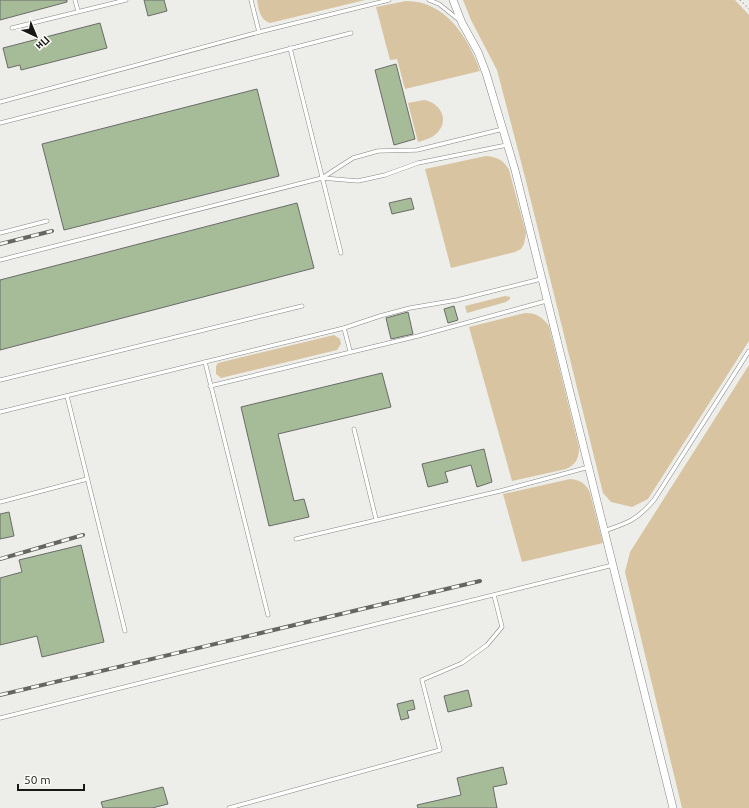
<svg xmlns="http://www.w3.org/2000/svg" width="749" height="808" font-family="Ubuntu,sans-serif">
<style>
.green{fill:#d9c4a2}
.building{fill:#a6bc98;stroke:#696b68}
.lines{fill:none;stroke-linecap:round;stroke-linejoin:round}
.lane-casing{stroke:#868783;stroke-width:4.5}
.street-casing{stroke:#868783;stroke-width:8}
.path{stroke:#9b9b98;stroke-width:1.5;stroke-dasharray:1 3;stroke-linecap:butt}
.lane{stroke:#fff;stroke-width:3.5}
.street{stroke:#fff;stroke-width:7}
.rail-casing{stroke:#656562;stroke-width:4}
.rail{stroke:#fafbf6;stroke-width:2.5;stroke-dasharray:8;stroke-linecap:butt}
</style>
<rect width="100%" height="100%" fill="#edede9"/>
<g class="green">
<path d="M 257,0 L 365,0 L 270,23 C 260,20 259,10 257,0 Z"/>
<path d="M 463,0 L 735,0 L 749,15 L 749,341 L 648,499 L 632,507 L 611,502 L 603,493 L 526,181 L 497,70 L 471,20 Z"/>
<path d="M 406,1 C 446,1 468,37 480,71 L 405,89 L 397,59 L 390,60 L 376,7 Z"/>
<path d="M 424,100 C 439,102 450,119 438,132 C 433,138 425,140 418,142 L 408,103 Z"/>
<path d="M 486,156 C 497,157 504,160 509,170 L 526,233 L 524,244 L 521,249 L 515,252 L 451,268 L 425,169 Z"/>
<path d="M 505,296 L 510,297 L 510,299 L 506,302 L 467,313 L 465,306 Z"/>
<path d="M 525,313 C 537,313 542,317 549,326 L 579,448 C 579,459 575,465 566,469 L 512,481 L 469,327 Z"/>
<path d="M 334,335 L 340,339 L 341,344 L 337,350 L 221,378 L 216,374 L 216,366 L 218,363 Z"/>
<path d="M 749,365 L 749,808 L 682,808 L 625,572 L 630,552 Z"/>
<path d="M 570,479 C 580,480 586,483 590,493 L 603,543 L 522,562 L 503,494 Z"/>
</g>
<g class="building">
<path d="M 0,0 L 67,0 L 67,2 L 0,20 Z"/>
<path d="M 144,0 L 164,0 L 167,11 L 148,16 Z"/>
<path d="M 100,23 L 107,48 L 21,70 L 20,65 L 8,68 L 3,48 Z"/>
<path d="M 396,64 L 415,139 L 394,145 L 375,70 Z"/>
<path d="M 257,89 L 279,176 L 64,230 L 42,144 Z"/>
<path d="M 411,198 L 414,209 L 392,214 L 389,203 Z"/>
<path d="M 297,203 L 314,268 L 0,350 L 0,280 Z"/>
<path d="M 454,306 L 458,320 L 448,323 L 444,309 Z"/>
<path d="M 408,312 L 413,334 L 391,339 L 386,318 Z"/>
<path d="M 382,373 L 391,407 L 278,434 L 294,501 L 304,499 L 309,517 L 269,526 L 241,407 Z"/>
<path d="M 484,449 L 492,482 L 477,487 L 471,465 L 445,472 L 448,482 L 428,487 L 422,464 Z"/>
<path d="M 9,512 L 14,536 L 0,539 L 0,514 Z"/>
<path d="M 81,545 L 104,642 L 42,657 L 37,636 L 0,645 L 0,578 L 22,572 L 19,560 Z"/>
<path d="M 468,690 L 472,706 L 448,712 L 444,696 Z"/>
<path d="M 413,700 L 415,709 L 407,711 L 409,718 L 401,720 L 397,704 Z"/>
<path d="M 503,767 L 507,784 L 493,787 L 497,808 L 418,808 L 417,805 L 461,795 L 457,778 Z"/>
<path d="M 163,787 L 168,804 L 152,808 L 103,808 L 101,802 Z"/>
</g>
<g class="lines">
<g class="lane-casing">
<g id="lane">
<path d="M 75,0 L 78,11"/>
<path d="M 251,0 L 259,32"/>
<path d="M 429,0 L 439,4 L 459,20"/>
<path d="M 12,28 L 126,0"/>
<path d="M 290,48 L 341,253"/>
<path d="M 0,102 L 259,32 L 389,0"/>
<path d="M 0,123 L 351,33"/>
<path d="M 322,178 L 358,181 L 385,175 L 418,163 L 507,145"/>
<path d="M 0,233 L 47,221"/>
<path d="M 0,260 L 322,178 L 353,158 L 378,151 L 417,150 L 503,129"/>
<path d="M 344,328 L 350,351"/>
<path d="M 205,362 L 268,615"/>
<path d="M 0,380 L 302,306"/>
<path d="M 210,386 L 418,336 L 546,301"/>
<path d="M 67,396 L 125,631"/>
<path d="M 0,412 L 344,328 L 380,316 L 410,308 L 457,300 L 541,279"/>
<path d="M 354,429 L 376,519"/>
<path d="M 0,502 L 87,479"/>
<path d="M 604,531 C 628,523 637,520 654,500 L 749,351"/>
<path d="M 296,539 L 500,491 L 589,467"/>
<path d="M 0,718 L 613,565"/>
<path d="M 229,808 L 440,750 L 422,680 L 462,663 L 487,645 L 502,627 L 494,595"/>
</g>
</g>
<g class="street-casing">
<path id="street" d="M 453,0 L 462,23 L 478,52 L 486,73 L 515,170 L 673,808"/>
</g>
<path class="path" d="M 740,0 L 749,9"/>
<use href="#lane" class="lane"/>
<use href="#street" class="street"/>
<g class="rail-casing">
<g id="rail">
<path d="M 0,244 L 52,231"/>
<path d="M 0,559 L 83,535"/>
<path d="M 0,695 L 480,581"/>
</g>
</g>
<use href="#rail" class="rail"/>
</g>
<g transform="translate(36 36) rotate(136)" stroke="#fafbf6" stroke-width="3" paint-order="stroke">
<path d="M0-3L7 15L0 10L-7 15Z" fill="#181817"/>
<text y="-6" font-size="11" font-weight="bold" text-anchor="middle" fill="#181817">Пн</text>
</g>
<path d="M18 784v6h66v-6" fill="none" stroke="#181817" stroke-width="2"/>
<text x="24" y="784" font-size="12" fill="#181817" stroke="#fafbf6" stroke-width="3" paint-order="stroke">50 m</text>
</svg>
